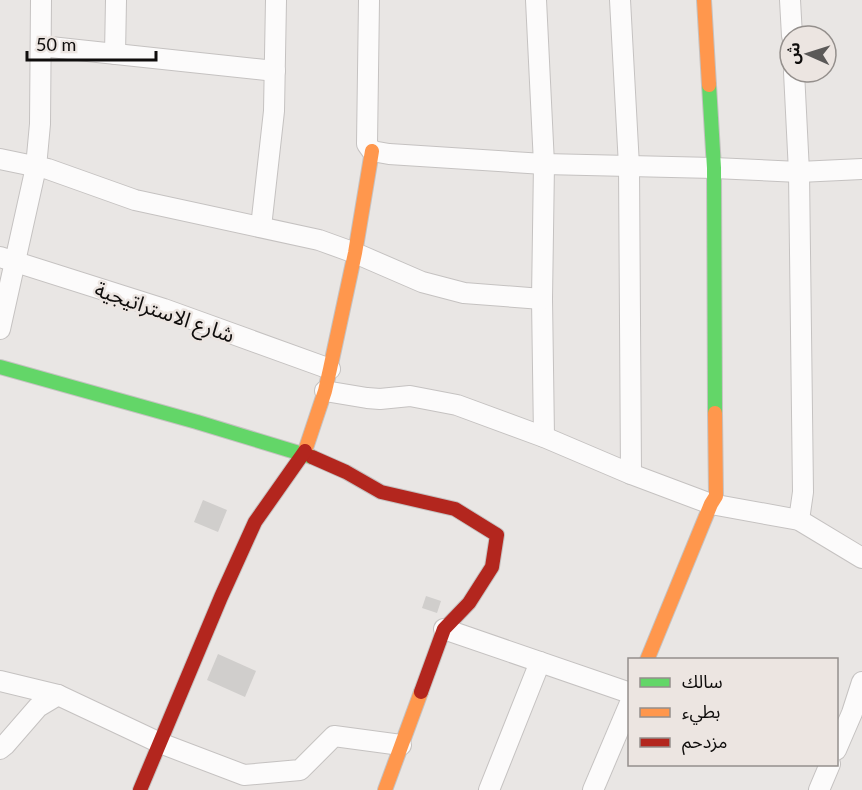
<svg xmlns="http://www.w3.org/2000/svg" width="862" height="790" font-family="Lato,'Noto Sans Arabic',sans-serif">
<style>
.building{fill:#d0cecc}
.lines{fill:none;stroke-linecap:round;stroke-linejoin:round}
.street-casing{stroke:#c5c2c1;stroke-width:22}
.fast-casing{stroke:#c5c2c1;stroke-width:16}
.slow-casing{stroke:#c5c2c1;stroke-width:16}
.jam-casing{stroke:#c5c2c1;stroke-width:16}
.street{stroke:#fcfbfb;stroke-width:20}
.fast{stroke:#63d668;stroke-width:14}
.slow{stroke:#ff974d;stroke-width:14}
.jam{stroke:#b3261e;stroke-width:14}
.labels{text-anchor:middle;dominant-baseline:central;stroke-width:5;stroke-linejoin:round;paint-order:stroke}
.street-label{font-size:21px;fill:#0f0d0c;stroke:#ece5e1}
</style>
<rect width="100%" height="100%" fill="#e9e6e4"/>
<g class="building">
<path d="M 203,500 L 227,510 L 218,532 L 194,522 Z"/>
<path d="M 426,596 L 441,601 L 437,613 L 422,608 Z"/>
<path d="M 218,654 L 256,671 L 245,697 L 207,680 Z"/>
</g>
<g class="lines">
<g class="street-casing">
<g id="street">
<path d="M 369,0 L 367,144 L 372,151 L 389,154 L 544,164 L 714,168 L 799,172 L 862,169"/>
<path d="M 536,0 L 544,164 L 542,299 L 544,437"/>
<path d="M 620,0 L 629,166 L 631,474"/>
<path d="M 790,0 L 792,36"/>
<path d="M 41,46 L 275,71"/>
<path d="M 115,54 L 116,0"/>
<path d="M 794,72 L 799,172 L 803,492 L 799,520"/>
<path d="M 0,159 L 48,169 L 135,200 L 319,240 L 355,253 L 422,282 L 464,293 L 542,299"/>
<path d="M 261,227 L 274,111 L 276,0"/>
<path d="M 0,257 L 164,309 L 330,369"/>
<path d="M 0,329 L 36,167 L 40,124 L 41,0"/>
<path d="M 325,391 L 367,398 L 380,399 L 410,396 L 457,405 L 544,437 L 631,474 L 711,504 L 799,520 L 862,558"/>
<path d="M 444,629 L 630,693"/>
<path d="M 0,681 L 58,695 L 160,743 L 244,775 L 300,770 L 334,736 L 401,745"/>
<path d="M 0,749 L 5,745 L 38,707 L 58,695"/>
<path d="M 836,750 L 852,713 L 862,682"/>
<path d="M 489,790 L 540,662"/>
<path d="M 593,790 L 630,703"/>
<path d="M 819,790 L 830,764"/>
</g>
</g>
<g class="fast-casing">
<g id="fast">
<path d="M 709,85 L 714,168 L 715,413"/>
<path d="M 0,367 L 197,422 L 312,457"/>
</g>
</g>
<g class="slow-casing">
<g id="slow">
<path d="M 704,0 L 709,85"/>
<path d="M 305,451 L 325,391 L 330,369 L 355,253 L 372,151"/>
<path d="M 647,660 L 711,504 L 716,496 L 715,413"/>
<path d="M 385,790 L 421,692"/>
</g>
</g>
<g class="jam-casing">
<g id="jam">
<path d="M 312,457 L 346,472 L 381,492 L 455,509 L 497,535 L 492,567 L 469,603 L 444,629 L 421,692"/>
<path d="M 140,790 L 221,597 L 255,522 L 305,451"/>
</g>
</g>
<use href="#street" class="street"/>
<use href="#fast" class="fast"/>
<use href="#slow" class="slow"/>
<use href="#jam" class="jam"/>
</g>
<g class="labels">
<g class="street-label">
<text transform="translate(165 311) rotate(19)">شارع الاستراتيجية</text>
</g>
</g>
<rect x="628" y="658" width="210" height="108" fill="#ece5e1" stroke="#948f8c" stroke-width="1.5"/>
<rect x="640" y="678" width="30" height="9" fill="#63d668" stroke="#948f8c" stroke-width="1.5"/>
<text x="682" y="688" font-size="18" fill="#0f0d0c">سالك</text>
<rect x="640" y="708" width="30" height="9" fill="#ff974d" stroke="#948f8c" stroke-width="1.5"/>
<text x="682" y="718" font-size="18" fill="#0f0d0c">بطيء</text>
<rect x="640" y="738" width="30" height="9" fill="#b3261e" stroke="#948f8c" stroke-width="1.5"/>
<text x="682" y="748" font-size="18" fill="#0f0d0c">مزدحم</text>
<g transform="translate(808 54) rotate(273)"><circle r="28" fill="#ece5e1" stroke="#948f8c" stroke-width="1.5"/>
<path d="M0-4.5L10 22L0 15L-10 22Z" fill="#5b5958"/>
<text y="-9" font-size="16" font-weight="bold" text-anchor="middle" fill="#0f0d0c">ش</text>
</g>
<path d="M27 51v9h129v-9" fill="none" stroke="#0f0d0c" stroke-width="3"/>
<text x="36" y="51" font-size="18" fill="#0f0d0c" stroke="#ece5e1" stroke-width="4.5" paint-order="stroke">50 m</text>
</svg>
